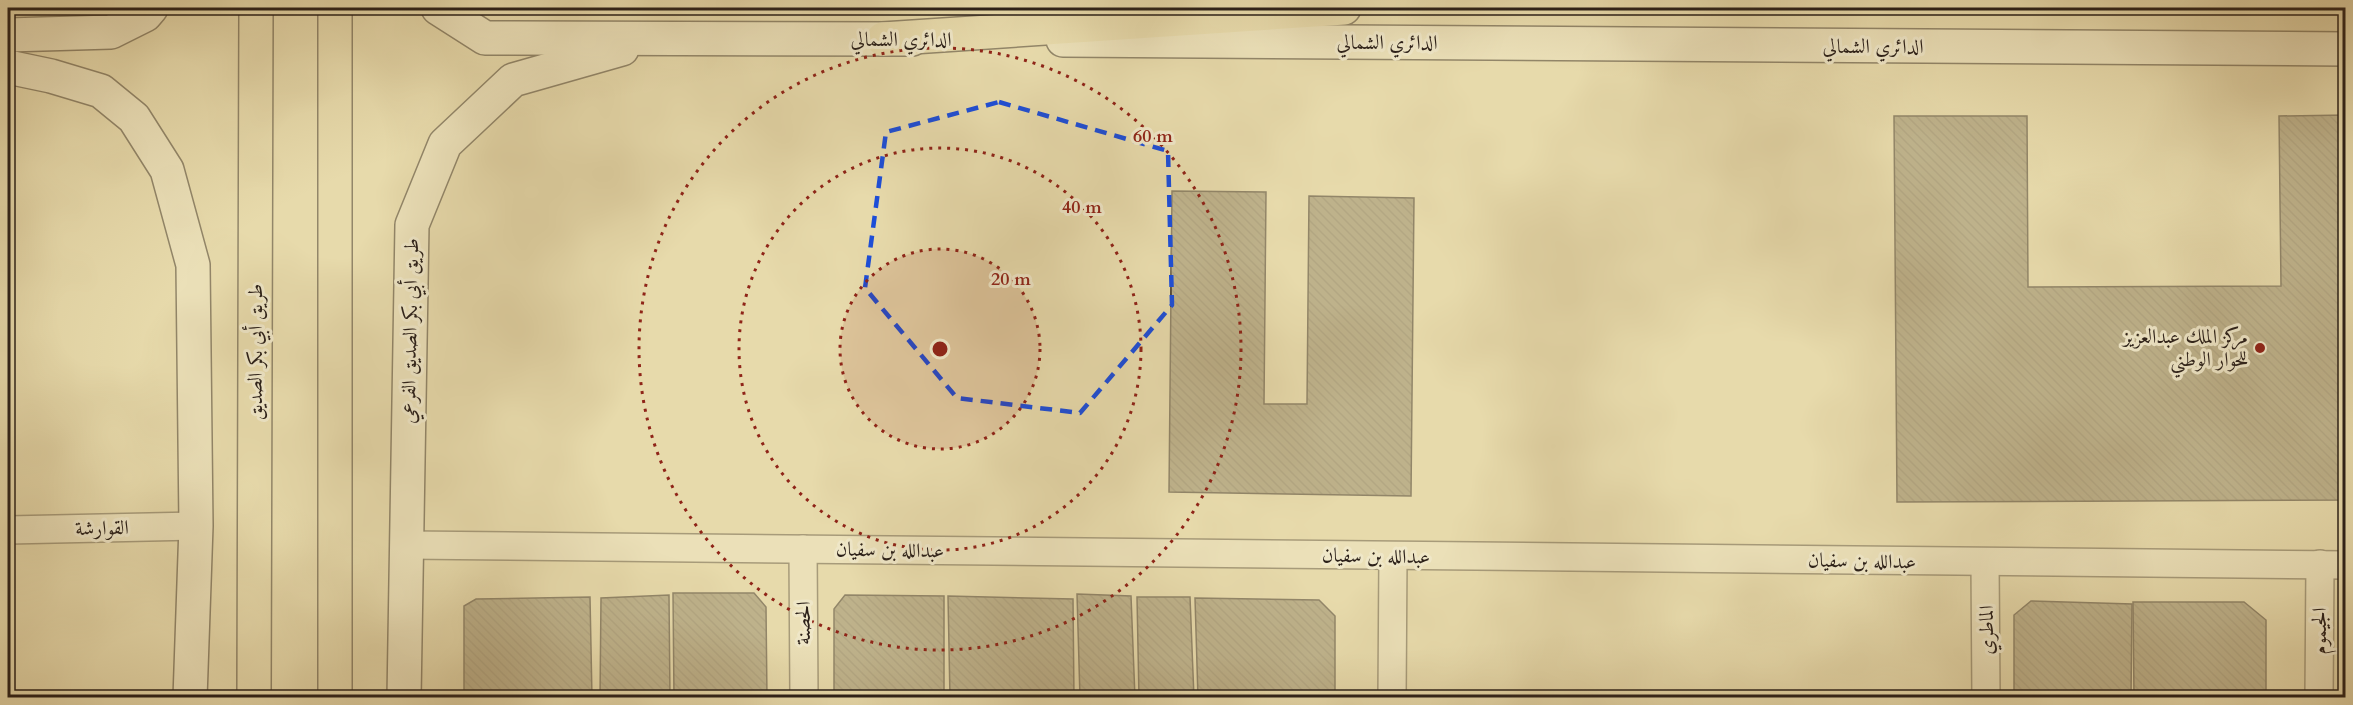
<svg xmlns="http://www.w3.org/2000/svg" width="2353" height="705" font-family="Cardo,Amiri,serif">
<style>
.building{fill:url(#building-back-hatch);stroke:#2b2019;stroke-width:1.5}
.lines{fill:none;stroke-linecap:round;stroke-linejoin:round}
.street-casing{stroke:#5a4e3e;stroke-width:30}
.secondary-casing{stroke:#2b2019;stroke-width:36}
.primary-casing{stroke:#2b2019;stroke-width:36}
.highway-casing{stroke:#2b2019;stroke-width:36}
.street{stroke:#efe7c8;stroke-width:27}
.secondary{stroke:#efe7c8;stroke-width:33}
.primary{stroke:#e7daab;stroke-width:33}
.highway{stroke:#e7daab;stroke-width:33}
.marked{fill:none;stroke:#1d4ed8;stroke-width:4.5;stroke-dasharray:12 8;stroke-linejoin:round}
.ring{fill:none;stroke:#8f2418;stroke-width:3;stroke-dasharray:3 6}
.poi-dot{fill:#8f2418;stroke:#efe7c8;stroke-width:2}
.labels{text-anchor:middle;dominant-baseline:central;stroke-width:6;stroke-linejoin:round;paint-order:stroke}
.street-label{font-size:20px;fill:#2b2019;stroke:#efe7c8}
.poi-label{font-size:20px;fill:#2b2019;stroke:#efe7c8;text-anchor:end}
.centre{fill:#8f2418;stroke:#efe7c8;stroke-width:3}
.ring-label{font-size:18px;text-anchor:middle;font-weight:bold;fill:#8f2418;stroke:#efe7c8;stroke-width:6;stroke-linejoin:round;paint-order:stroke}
</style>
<defs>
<pattern id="building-back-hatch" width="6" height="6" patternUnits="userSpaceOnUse" patternTransform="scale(1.5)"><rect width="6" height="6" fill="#8d8165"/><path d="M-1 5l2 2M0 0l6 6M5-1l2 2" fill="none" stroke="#736952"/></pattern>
</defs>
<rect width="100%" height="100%" fill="#e7daab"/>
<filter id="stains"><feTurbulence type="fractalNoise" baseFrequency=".00333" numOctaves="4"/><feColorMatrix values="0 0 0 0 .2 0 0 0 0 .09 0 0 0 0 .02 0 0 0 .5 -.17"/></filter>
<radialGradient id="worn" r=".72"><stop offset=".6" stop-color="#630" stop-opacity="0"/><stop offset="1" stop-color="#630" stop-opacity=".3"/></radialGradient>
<g class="building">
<path d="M 2346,115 L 2346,500 L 1897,502 L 1894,116 L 2027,116 L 2028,287 L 2281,286 L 2279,116 Z"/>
<path d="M 1172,191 L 1266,192 L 1264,404 L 1307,404 L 1309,196 L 1414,198 L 1411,496 L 1169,492 Z"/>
<path d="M 673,593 L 754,593 L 766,607 L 767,698 L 674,698 Z"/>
<path d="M 1077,594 L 1131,596 L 1135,698 L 1080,698 Z"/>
<path d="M 669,595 L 670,698 L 600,698 L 601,598 Z"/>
<path d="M 845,595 L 944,596 L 944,698 L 834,698 L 834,609 Z"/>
<path d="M 948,596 L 1073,599 L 1074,698 L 950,698 Z"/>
<path d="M 590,597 L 592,698 L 464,698 L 464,606 L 476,599 Z"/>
<path d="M 1137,597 L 1190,597 L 1194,698 L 1139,698 Z"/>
<path d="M 1195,598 L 1319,600 L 1335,616 L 1335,698 L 1198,698 Z"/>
<path d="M 2031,601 L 2132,604 L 2131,698 L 2014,698 L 2014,615 Z"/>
<path d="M 2133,602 L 2244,602 L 2266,620 L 2266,698 L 2134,698 Z"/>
</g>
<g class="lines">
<g class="street-casing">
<g id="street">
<path d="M 8,530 L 196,526"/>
<path d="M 407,545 L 2346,565"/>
<path d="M 803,549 L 804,698"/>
<path d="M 1985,562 L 1986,698"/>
<path d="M 1392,698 L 1393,556"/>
<path d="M 2319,698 L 2320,564"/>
</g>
</g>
<g class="secondary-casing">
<g id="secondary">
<path d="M 438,8 L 485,38 L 912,39"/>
<path d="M 8,35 L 111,32 L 145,15 L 151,8"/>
<path d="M 1063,40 L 2346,49"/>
<path d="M 8,67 L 51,76 L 101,91 L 134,118 L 167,170 L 193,265 L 196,526 L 190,698"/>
<path d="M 404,698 L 412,225 L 445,144 L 513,80 L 622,49"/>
</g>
</g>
<g class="primary-casing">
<g id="primary">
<path d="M 254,698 L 256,8"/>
<path d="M 335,698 L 335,8"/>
</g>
</g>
<g class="highway-casing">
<path id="highway" d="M 883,39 L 1344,8"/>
</g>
<use href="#street" class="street"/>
<use href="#secondary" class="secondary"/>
<use href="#primary" class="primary"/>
<use href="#highway" class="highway"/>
</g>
<path d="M0 0H2353V705H0ZM 999,102 L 1168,151 L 1172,305 L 1080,413 L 957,398 L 865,288 L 886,132 Z" fill="#e7daab" fill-opacity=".55" fill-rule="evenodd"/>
<path class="marked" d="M 999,102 L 1168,151 L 1172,305 L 1080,413 L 957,398 L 865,288 L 886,132 Z"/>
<circle cx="940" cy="349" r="100" fill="#8f2418" fill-opacity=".12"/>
<g class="ring">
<circle cx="940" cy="349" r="100"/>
<circle cx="940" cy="349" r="201"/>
<circle cx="940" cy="349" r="301"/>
</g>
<circle class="poi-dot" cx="2260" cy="348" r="6"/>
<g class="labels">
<g class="street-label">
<text x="901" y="39">الدائري الشمالي</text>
<text x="1387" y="42">الدائري الشمالي</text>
<text x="1873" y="46">الدائري الشمالي</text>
<text transform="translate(410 331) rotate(-89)">طريق أبي بكر الصديق الفرعي</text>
<text transform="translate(255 352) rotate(-90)">طريق أبي بكر الصديق</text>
<text transform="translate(102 528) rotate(-1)">القوارشة</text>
<text transform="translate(890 550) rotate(1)">عبدالله بن سفيان</text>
<text transform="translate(1376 556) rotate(1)">عبدالله بن سفيان</text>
<text transform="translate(1862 561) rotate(1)">عبدالله بن سفيان</text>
<text transform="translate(803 623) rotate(-90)">الحصنة</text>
<text transform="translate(1986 630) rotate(-90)">الماطري</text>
<text transform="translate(2319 631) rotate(-90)">الجيموم</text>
</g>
<g class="poi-label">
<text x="2248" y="336">مركز الملك عبدالعزيز<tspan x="2248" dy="23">للحوار الوطني</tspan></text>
</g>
</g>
<circle cx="940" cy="349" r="9" class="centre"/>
<g class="ring-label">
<text x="1153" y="142">60 m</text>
<text x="1082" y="213">40 m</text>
<text x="1011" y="285">20 m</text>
</g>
<rect width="2353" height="705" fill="none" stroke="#e7daab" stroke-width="30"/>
<rect x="9" y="9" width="2335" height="687" fill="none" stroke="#2b2019" stroke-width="3"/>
<rect x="15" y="15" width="2323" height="675" fill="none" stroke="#2b2019" stroke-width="1.5"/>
<rect width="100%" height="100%" filter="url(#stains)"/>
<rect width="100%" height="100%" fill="url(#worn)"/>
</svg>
